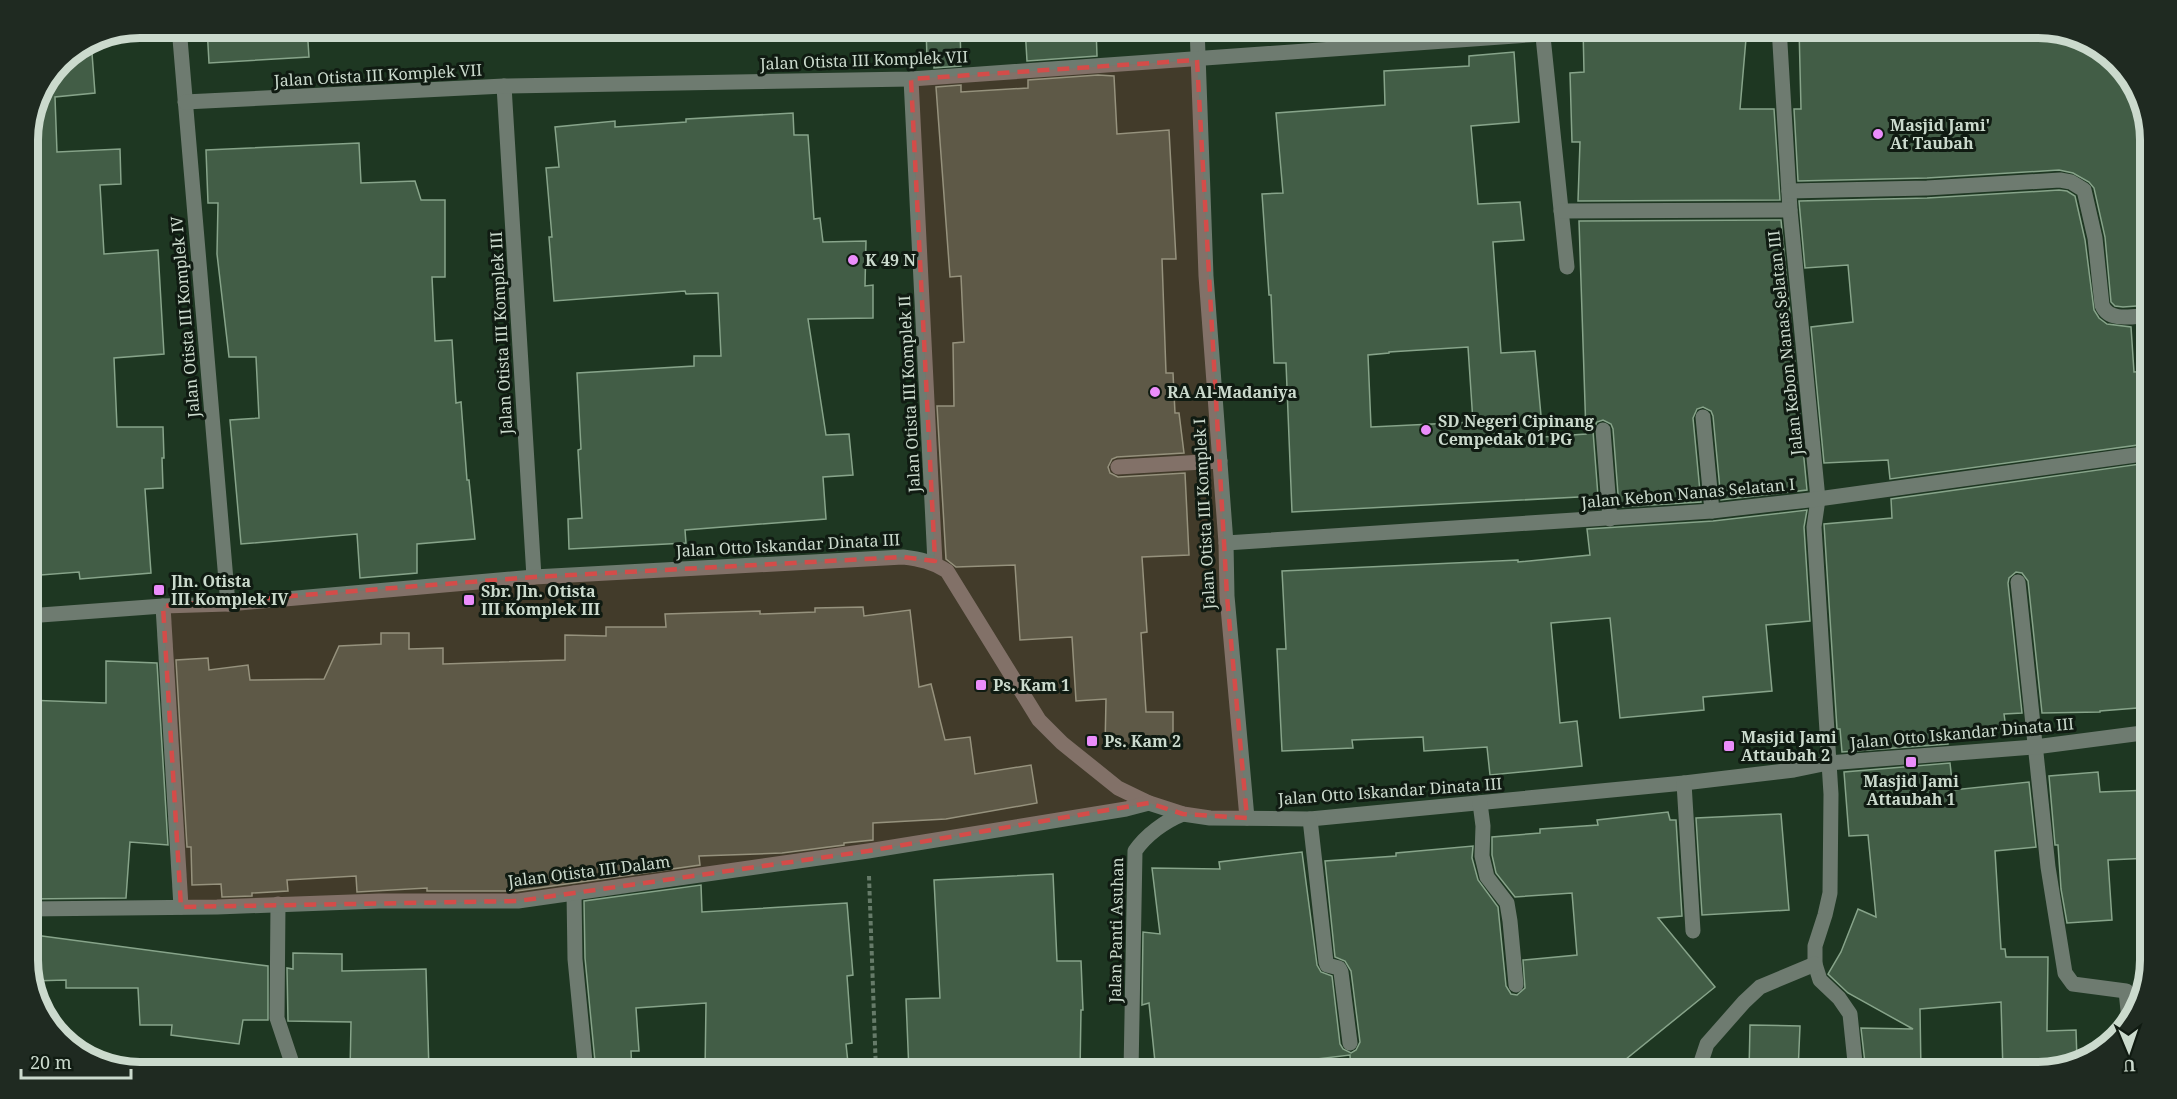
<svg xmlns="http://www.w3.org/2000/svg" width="2177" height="1099" font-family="'Noto Serif',serif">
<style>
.building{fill:#425d46;stroke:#87a48a;stroke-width:1.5;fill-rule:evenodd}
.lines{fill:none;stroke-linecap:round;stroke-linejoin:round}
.path{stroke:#667b69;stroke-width:4;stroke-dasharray:4.5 3;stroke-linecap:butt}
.minor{stroke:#6e7b70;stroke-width:15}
.marked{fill:#d44c49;fill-opacity:0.2;stroke:#d44c49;stroke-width:4.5;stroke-dasharray:12 8;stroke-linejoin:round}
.poi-dot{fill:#eb8dfb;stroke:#101b12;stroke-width:2}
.labels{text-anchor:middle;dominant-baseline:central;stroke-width:6;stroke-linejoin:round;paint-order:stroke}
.street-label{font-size:16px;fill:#cbdacd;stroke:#101b12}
.poi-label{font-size:16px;font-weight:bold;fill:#cbdacd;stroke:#101b12;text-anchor:start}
.rim{fill:none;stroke:#cbdacd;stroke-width:8}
</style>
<rect width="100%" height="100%" fill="#1e3722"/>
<g class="building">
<path d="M 207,27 L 307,27 L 309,57 L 209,63 Z"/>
<path d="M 926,27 L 960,27 L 961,66 L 934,68 L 934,59 L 927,59 Z"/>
<path d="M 1025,27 L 1096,27 L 1097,56 L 1027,61 Z"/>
<path d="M 1583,27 L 1747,27 L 1740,109 L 1774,109 L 1780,200 L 1578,201 L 1580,142 L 1572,142 L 1570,73 L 1584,72 Z"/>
<path d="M 1799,27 L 1966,27 L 1966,31 L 2029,31 L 2029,37 L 2072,35 L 2087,38 L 2131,77 L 2150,133 L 2150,305 L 2123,307 L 2115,306 L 2111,302 L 2105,237 L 2094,188 L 2089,182 L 2073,173 L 2059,170 L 1927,178 L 1798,181 L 1794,109 L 1801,109 Z"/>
<path d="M 91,40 L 95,93 L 55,97 L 57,152 L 120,149 L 121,184 L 100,185 L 104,254 L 158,250 L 164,354 L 114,358 L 117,427 L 163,427 L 164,458 L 162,458 L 163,488 L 145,489 L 151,573 L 80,579 L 79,572 L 41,575 L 37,493 L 27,494 L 27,304 L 37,303 L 31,226 L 27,227 L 27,133 L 60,60 Z"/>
<path d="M 1514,52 L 1519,122 L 1471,126 L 1478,204 L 1520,202 L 1524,240 L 1493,242 L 1501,353 L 1535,351 L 1543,437 L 1586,434 L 1579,221 L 1781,220 L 1807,490 L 1721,500 L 1713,416 L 1711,411 L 1703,407 L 1697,409 L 1693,418 L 1701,502 L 1619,507 L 1613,429 L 1611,424 L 1603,420 L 1597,422 L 1593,431 L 1599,509 L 1584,510 L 1582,497 L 1579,497 L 1292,512 L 1286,363 L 1274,363 L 1271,295 L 1269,295 L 1262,194 L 1283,193 L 1276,113 L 1385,105 L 1384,71 L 1469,66 L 1469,56 ZM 1468,347 L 1473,422 L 1371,427 L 1368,355 L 1389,353 L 1389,352 Z"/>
<path d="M 1098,75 L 1114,76 L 1117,134 L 1169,130 L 1176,259 L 1162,259 L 1166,373 L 1173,373 L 1175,413 L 1179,413 L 1184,453 L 1117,457 L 1112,459 L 1108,467 L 1110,473 L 1118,477 L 1185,473 L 1189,555 L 1142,557 L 1147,632 L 1141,633 L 1146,712 L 1173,712 L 1173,749 L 1105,748 L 1106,699 L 1076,701 L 1072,637 L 1020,640 L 1015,565 L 956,567 L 946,559 L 937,406 L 954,406 L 953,343 L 964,342 L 961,276 L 950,277 L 936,87 L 961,85 L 961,92 L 1028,88 L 1028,80 Z"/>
<path d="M 793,113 L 794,135 L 808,135 L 814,219 L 820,218 L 823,242 L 866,241 L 865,286 L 873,285 L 873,318 L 808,319 L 826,435 L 849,434 L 853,475 L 823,477 L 826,519 L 685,530 L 686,543 L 569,549 L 568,519 L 582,518 L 578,450 L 581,449 L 577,373 L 694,366 L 694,356 L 721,356 L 718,293 L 686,294 L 685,291 L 554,301 L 549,237 L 552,237 L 546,168 L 559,167 L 555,127 L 615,121 L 615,127 L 686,122 L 686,119 Z"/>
<path d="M 359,143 L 361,183 L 415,181 L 421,200 L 445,200 L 445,277 L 432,277 L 435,341 L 452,340 L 456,403 L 461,402 L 467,480 L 469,480 L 475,539 L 417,544 L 417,573 L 360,578 L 357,534 L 241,544 L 230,420 L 259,418 L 256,357 L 229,357 L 217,254 L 218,203 L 208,203 L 206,150 Z"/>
<path d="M 2059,190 L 2067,191 L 2075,196 L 2085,240 L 2094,310 L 2099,318 L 2107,324 L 2131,327 L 2134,372 L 2150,371 L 2150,432 L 2138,432 L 2138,445 L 1890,479 L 1888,460 L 1824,463 L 1811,327 L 1853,322 L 1848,265 L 1805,268 L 1799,201 L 1927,198 Z"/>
<path d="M 2140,464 L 2150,549 L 2150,707 L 2100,711 L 2100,712 L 2042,713 L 2028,581 L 2022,573 L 2016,572 L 2009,578 L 2008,583 L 2022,713 L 2004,714 L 2006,728 L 1947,734 L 1948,744 L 1842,752 L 1840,729 L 1837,729 L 1824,524 L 1892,518 L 1891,499 Z"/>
<path d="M 1807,510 L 1804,527 L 1810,621 L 1766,625 L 1772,691 L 1703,697 L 1704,710 L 1620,718 L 1610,618 L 1551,623 L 1560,723 L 1577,721 L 1582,766 L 1490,775 L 1487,747 L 1424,751 L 1423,737 L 1352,740 L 1353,748 L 1282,751 L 1277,649 L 1286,649 L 1282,571 L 1518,560 L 1518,562 L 1590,555 L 1587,529 L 1713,521 Z"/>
<path d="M 863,607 L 864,616 L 910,610 L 919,687 L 931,684 L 945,740 L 970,737 L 975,774 L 1031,765 L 1037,803 L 946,819 L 873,823 L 873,840 L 844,843 L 844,845 L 782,853 L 699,856 L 700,865 L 517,891 L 427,891 L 427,888 L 357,892 L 356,876 L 287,880 L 288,891 L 252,893 L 252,896 L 222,897 L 221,884 L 192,885 L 191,847 L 187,847 L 176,660 L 208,658 L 209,670 L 248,665 L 250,680 L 324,679 L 339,646 L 381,644 L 381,633 L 409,633 L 409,649 L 443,648 L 443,664 L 565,660 L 565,635 L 606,636 L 606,627 L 666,627 L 665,614 L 760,611 L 760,614 L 815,612 L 815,608 Z"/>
<path d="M 106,661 L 157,663 L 168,845 L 130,842 L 126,898 L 27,899 L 27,700 L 106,703 Z"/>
<path d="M 1950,763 L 1953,790 L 2029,782 L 2036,847 L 1995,851 L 2001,949 L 2005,949 L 2006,957 L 2048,957 L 2047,1031 L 2076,1030 L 2077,1060 L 2037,1072 L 2003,1072 L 2001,1002 L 1920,1009 L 1921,1072 L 1866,1072 L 1861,1028 L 1913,1029 L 1848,993 L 1828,974 L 1841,952 L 1858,909 L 1876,917 L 1868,835 L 1849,836 L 1844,772 Z"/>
<path d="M 2098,772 L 2100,792 L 2150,790 L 2150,858 L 2108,860 L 2112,920 L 2067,923 L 2061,889 L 2058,845 L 2055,845 L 2049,776 Z"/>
<path d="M 1668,812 L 1670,820 L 1676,820 L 1682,916 L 1658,918 L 1715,987 L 1610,1072 L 1351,1072 L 1350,1055 L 1207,1072 L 1156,1072 L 1149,1003 L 1142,1005 L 1143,932 L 1160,934 L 1152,868 L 1220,869 L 1219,862 L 1302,852 L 1317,965 L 1321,972 L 1332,976 L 1340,1044 L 1343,1049 L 1351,1053 L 1356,1050 L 1360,1042 L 1351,971 L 1345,961 L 1335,957 L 1325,861 L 1396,856 L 1396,853 L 1473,846 L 1472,858 L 1478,880 L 1498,907 L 1506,986 L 1511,994 L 1517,995 L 1525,988 L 1523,960 L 1577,955 L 1572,893 L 1515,897 L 1496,873 L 1492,855 L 1492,837 L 1540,833 L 1540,829 L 1598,825 L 1597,820 Z"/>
<path d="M 1781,814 L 1789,910 L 1702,915 L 1696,818 Z"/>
<path d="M 1053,874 L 1057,961 L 1081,961 L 1083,1010 L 1081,1010 L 1080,1072 L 909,1072 L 906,999 L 940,998 L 934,880 Z"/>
<path d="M 701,885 L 702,912 L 847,903 L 853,975 L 847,976 L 852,1043 L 846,1044 L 849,1072 L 705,1072 L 706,1003 L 636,1008 L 639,1051 L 631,1051 L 632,1072 L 596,1072 L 585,958 L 584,901 Z"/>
<path d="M 27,934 L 268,966 L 268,1020 L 243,1020 L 239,1044 L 171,1035 L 172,1025 L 140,1025 L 138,988 L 66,988 L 66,980 L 32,981 L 27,967 Z"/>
<path d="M 293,953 L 342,954 L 342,971 L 426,969 L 429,1071 L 350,1072 L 351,1022 L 288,1021 L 287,968 L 293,969 Z"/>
<path d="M 1750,1025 L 1800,1026 L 1798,1072 L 1749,1072 Z"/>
</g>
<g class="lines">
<path class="path" d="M 869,876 L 876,1072"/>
<g class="minor">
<path d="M 179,27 L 228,604"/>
<path d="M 1197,27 L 1206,276 L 1226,543 L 1227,596 L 1247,818"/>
<path d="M 1542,27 L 1567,267"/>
<path d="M 1779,27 L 1790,210 L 1818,499 L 1814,527 L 1831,794 L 1830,893 L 1825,915 L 1815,946 L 1815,964 L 1820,980 L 1839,998 L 1850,1014 L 1856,1072"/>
<path d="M 911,79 L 935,563"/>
<path d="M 504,86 L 534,577"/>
<path d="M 185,102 L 504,86 L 911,79 L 1543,34"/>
<path d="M 1789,191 L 1927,188 L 2060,180 L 2071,182 L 2084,190 L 2095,238 L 2102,305 C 2109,323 2134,316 2150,315"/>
<path d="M 1561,211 L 1790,210"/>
<path d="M 1703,417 L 1712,511"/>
<path d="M 1603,430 L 1610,519"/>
<path d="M 1118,467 L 1220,461"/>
<path d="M 1226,543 L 1712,511 L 1818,499 L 2150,453"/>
<path d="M 2018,582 L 2048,867 L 2065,973 L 2073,984 L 2126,991 L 2129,1020"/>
<path d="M 163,606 L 181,907"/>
<path d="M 27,616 L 163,606 L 228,604 L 534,577 L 903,557 C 920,559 933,562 947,571 L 1039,720 L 1062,743 L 1118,788 L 1149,803 L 1183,814 L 1210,818 L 1310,819 L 1684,783 L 1794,770 L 1828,763 L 2035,747 L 2150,732"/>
<path d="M 1684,783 L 1693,931"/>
<path d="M 1480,803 L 1483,826 L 1482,856 L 1487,877 L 1507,903 L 1510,921 L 1516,985"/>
<path d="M 1310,819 L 1326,962 L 1327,965 L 1339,968 L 1341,972 L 1350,1043"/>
<path d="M 574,893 L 575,959 L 586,1072"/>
<path d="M 278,904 L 277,1018 L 295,1072"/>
<path d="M 27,909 L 217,907 L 379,901 L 518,901 L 868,851 L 1126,809 L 1149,803"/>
<path d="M 1131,1072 L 1135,851 C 1146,835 1165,821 1183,814"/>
<path d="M 1700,1072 L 1700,1065 L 1707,1044 L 1744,1002 L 1760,987 L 1815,964"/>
</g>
</g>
<path class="marked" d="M 1197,60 L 1227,596 L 1247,818 L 1183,814 L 1149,803 L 868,851 L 518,901 L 181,907 L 163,606 L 534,577 L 903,557 L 935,561 L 911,79 Z"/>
<g class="poi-dot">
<circle cx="1878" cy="134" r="6"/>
<circle cx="853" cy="260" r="6"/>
<circle cx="1155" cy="392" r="6"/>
<circle cx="1426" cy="430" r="6"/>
<rect x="153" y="584" width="12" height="12" rx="3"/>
<rect x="463" y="594" width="12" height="12" rx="3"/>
<rect x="975" y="679" width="12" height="12" rx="3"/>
<rect x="1086" y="735" width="12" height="12" rx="3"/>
<rect x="1723" y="740" width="12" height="12" rx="3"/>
<rect x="1905" y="756" width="12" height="12" rx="3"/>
</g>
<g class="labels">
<g class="street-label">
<text transform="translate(864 60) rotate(-2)">Jalan Otista III Komplek VII</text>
<text transform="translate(378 75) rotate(-3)">Jalan Otista III Komplek VII</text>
<text transform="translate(185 317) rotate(-95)">Jalan Otista III Komplek IV</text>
<text transform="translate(501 333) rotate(-93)">Jalan Otista III Komplek III</text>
<text transform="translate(1785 343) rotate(-96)">Jalan Kebon Nanas Selatan III</text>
<text transform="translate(909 394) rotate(-93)">Jalan Otista III Komplek II</text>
<text transform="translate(1688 493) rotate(-5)">Jalan Kebon Nanas Selatan I</text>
<text transform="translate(1204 514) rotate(-93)">Jalan Otista III Komplek I</text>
<text transform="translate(788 545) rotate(-3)">Jalan Otto Iskandar Dinata III</text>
<text transform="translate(1962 733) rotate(-5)">Jalan Otto Iskandar Dinata III</text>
<text transform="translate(1390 791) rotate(-4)">Jalan Otto Iskandar Dinata III</text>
<text transform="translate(589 871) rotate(-7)">Jalan Otista III Dalam</text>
<text transform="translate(1116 930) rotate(-89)">Jalan Panti Asuhan</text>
</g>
<g class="poi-label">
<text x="1890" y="125">Masjid Jami'<tspan x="1890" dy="18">At Taubah</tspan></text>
<text x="865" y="260">K 49 N</text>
<text x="1167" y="392">RA Al-Madaniya</text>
<text x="1438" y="421">SD Negeri Cipinang<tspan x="1438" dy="18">Cempedak 01 PG</tspan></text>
<text x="171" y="581">Jln. Otista<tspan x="171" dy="18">III Komplek IV</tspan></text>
<text x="481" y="591">Sbr. Jln. Otista<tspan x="481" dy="18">III Komplek III</tspan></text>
<text x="993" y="685">Ps. Kam 1</text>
<text x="1741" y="737">Masjid Jami<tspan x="1741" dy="18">Attaubah 2</tspan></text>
<text x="1104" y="741">Ps. Kam 2</text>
<text x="1911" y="781" text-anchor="middle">Masjid Jami<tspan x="1911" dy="18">Attaubah 1</tspan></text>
</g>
</g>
<path d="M0 0H2177V1099H0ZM140 38H2038A102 102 0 0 1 2140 140V960A102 102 0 0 1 2038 1062H140A102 102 0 0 1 38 960V140A102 102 0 0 1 140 38Z" fill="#1f2a21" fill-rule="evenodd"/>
<path class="rim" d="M140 38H2038A102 102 0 0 1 2140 140V960A102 102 0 0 1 2038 1062H140A102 102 0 0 1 38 960V140A102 102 0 0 1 140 38Z"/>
<g transform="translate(2129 1051) rotate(178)" stroke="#101b12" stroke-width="4.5" paint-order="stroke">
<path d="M0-4.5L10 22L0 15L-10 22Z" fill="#cbdacd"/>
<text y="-9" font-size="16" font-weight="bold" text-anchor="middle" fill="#cbdacd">U</text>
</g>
<path d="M21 1069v9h110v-9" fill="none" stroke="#cbdacd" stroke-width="3"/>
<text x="30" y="1069" font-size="18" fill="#cbdacd" stroke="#101b12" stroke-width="4.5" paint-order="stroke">20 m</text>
</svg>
